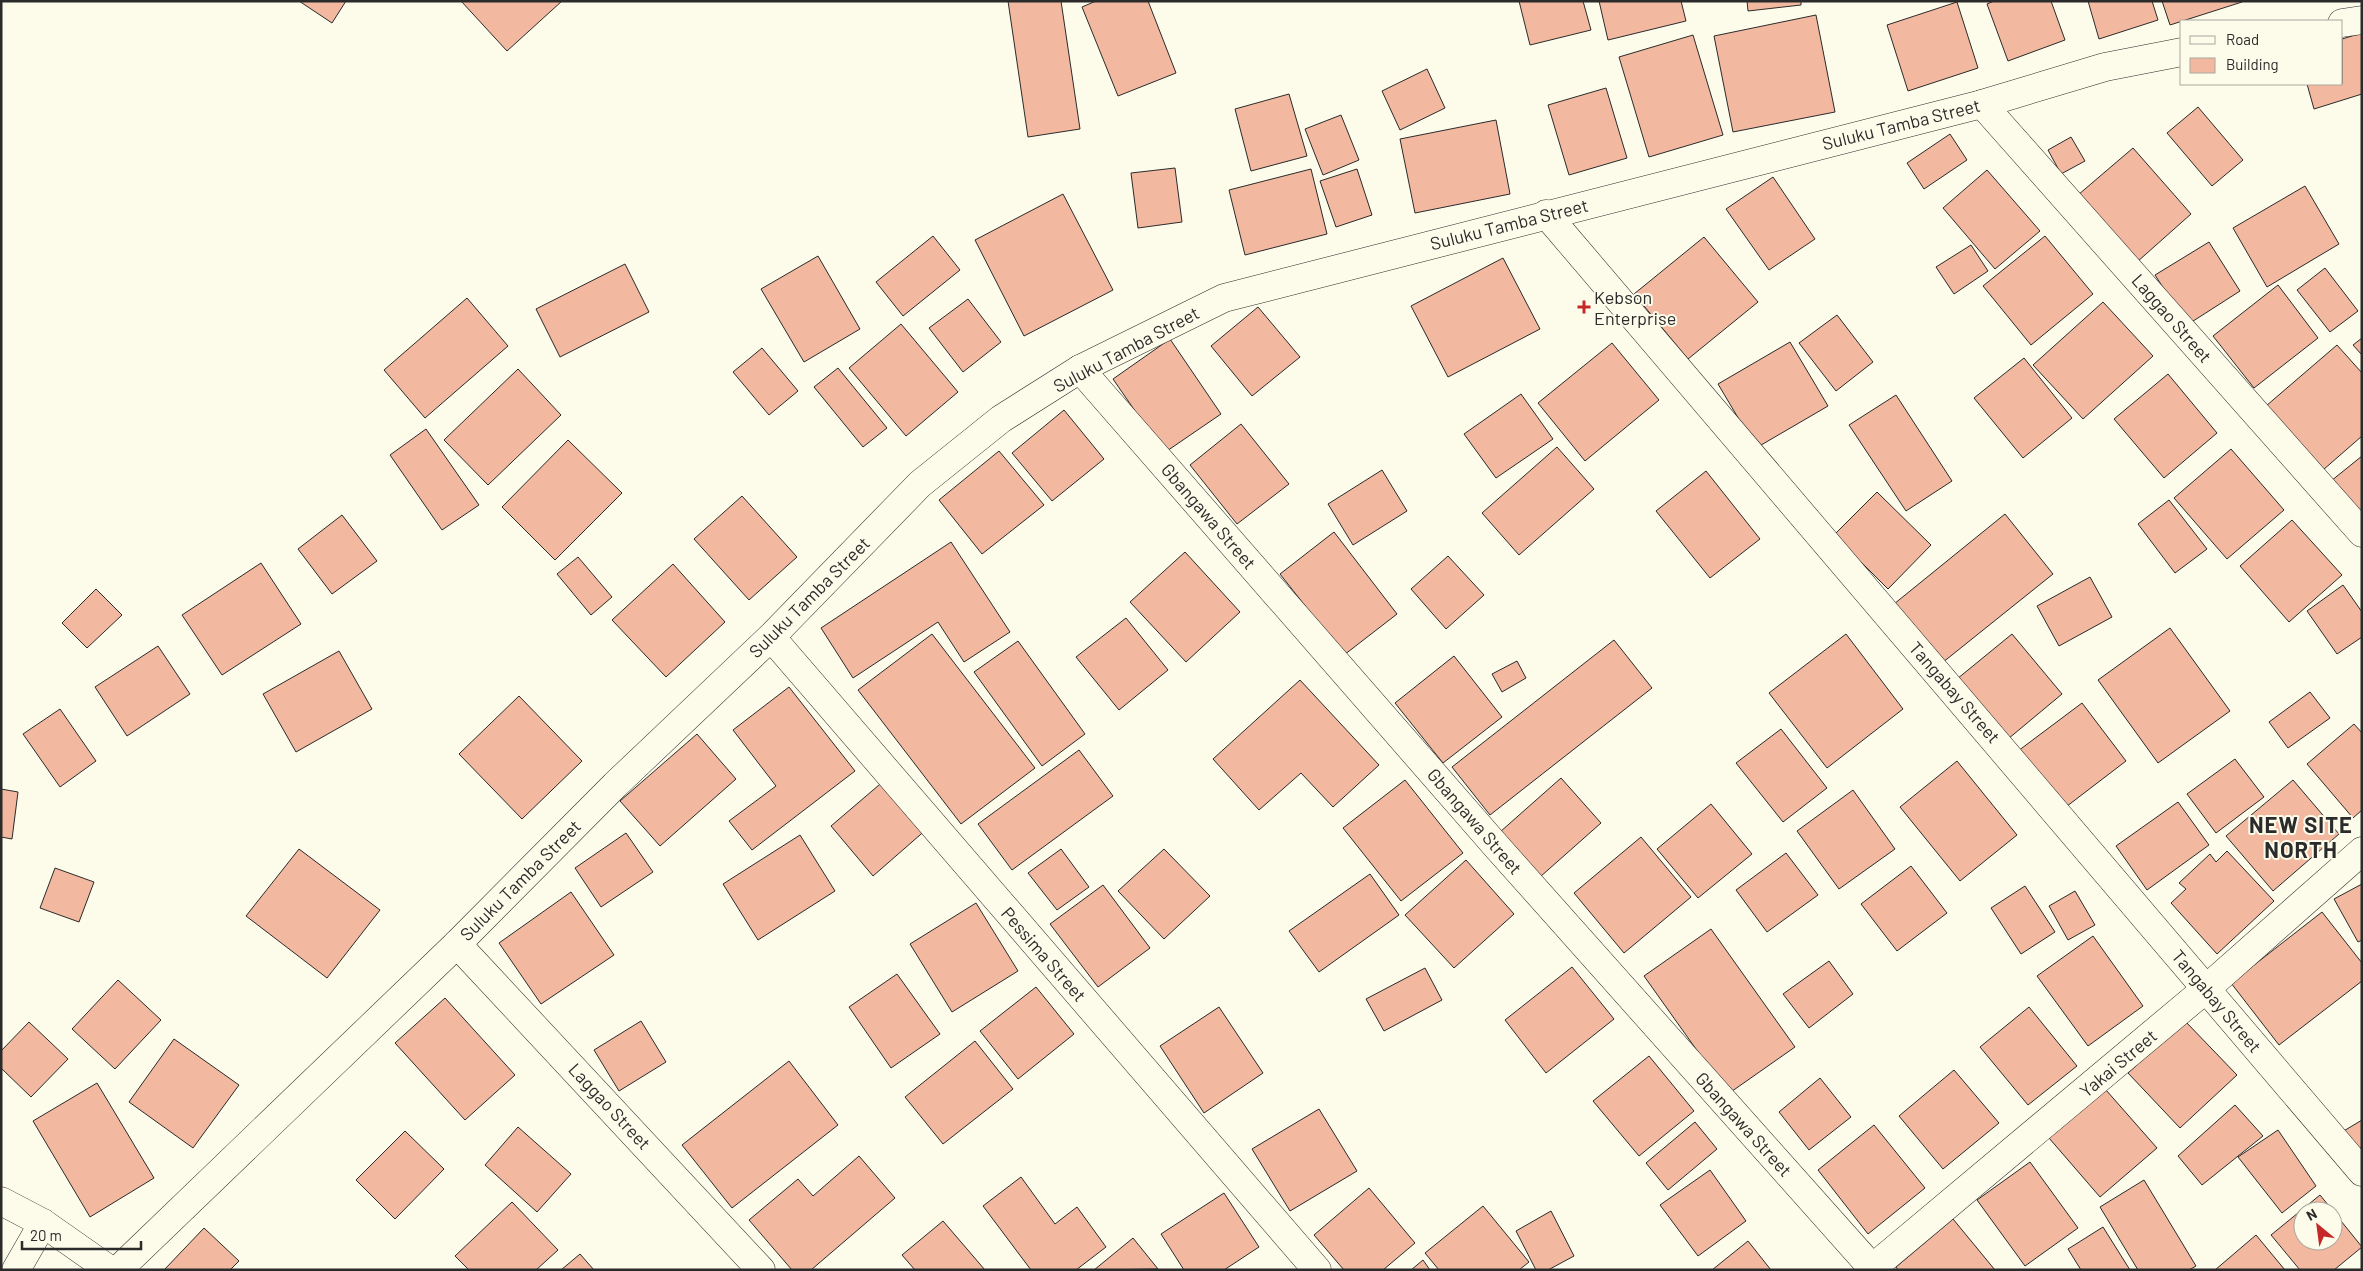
<svg xmlns="http://www.w3.org/2000/svg" width="2363" height="1271" font-family="Barlow,sans-serif">
<style>
.building{fill:#f2b8a0;stroke:#2b2b2b}
.lines{fill:none;stroke-linecap:round;stroke-linejoin:round}
.minor-casing{stroke:#2b2b2b;stroke-width:29}
.primary-casing{stroke:#2b2b2b;stroke-width:29}
.minor{stroke:#fdfbea;stroke-width:28}
.primary{stroke:#fdfbea;stroke-width:28}
.poi-dot{fill:#c62828;stroke:#fdfbea;stroke-width:2}
.labels{text-anchor:middle;dominant-baseline:central;stroke-width:4;stroke-linejoin:round;paint-order:stroke}
.street-label{font-size:18px;fill:#2b2b2b;stroke:#fdfbea}
.poi-label{font-size:18px;fill:#2b2b2b;stroke:#fdfbea;text-anchor:start}
.district-label{font-size:22px;font-weight:bold;letter-spacing:1px;fill:#2b2b2b;stroke:#fdfbea}
</style>
<rect width="100%" height="100%" fill="#fdfbea"/>
<g class="building">
<path d="M 299,1 L 346,1 L 332,23 Z"/>
<path d="M 461,1 L 562,1 L 507,51 Z"/>
<path d="M 1008,1 L 1061,1 L 1080,129 L 1028,137 Z"/>
<path d="M 1096,1 L 1148,1 L 1176,73 L 1118,96 L 1082,7 Z"/>
<path d="M 1519,1 L 1583,1 L 1591,30 L 1530,45 Z"/>
<path d="M 1599,1 L 1681,1 L 1686,21 L 1608,40 Z"/>
<path d="M 1747,1 L 1801,1 L 1801,5 L 1748,11 Z"/>
<path d="M 1994,1 L 2051,1 L 2065,40 L 2008,61 L 1987,4 Z"/>
<path d="M 2088,1 L 2152,1 L 2158,20 L 2099,39 Z"/>
<path d="M 2162,1 L 2242,1 L 2242,2 L 2170,25 Z"/>
<path d="M 1957,2 L 1978,68 L 1908,91 L 1887,25 Z"/>
<path d="M 1816,15 L 1835,112 L 1733,132 L 1714,36 Z"/>
<path d="M 2362,33 L 2362,94 L 2314,109 L 2307,84 L 2342,84 L 2342,39 Z"/>
<path d="M 1693,35 L 1723,135 L 1649,157 L 1619,57 Z"/>
<path d="M 1427,69 L 1445,108 L 1400,130 L 1382,91 Z"/>
<path d="M 1606,88 L 1627,158 L 1569,175 L 1548,105 Z"/>
<path d="M 1289,94 L 1307,156 L 1251,171 L 1235,109 Z"/>
<path d="M 2198,107 L 2243,160 L 2212,186 L 2167,133 Z"/>
<path d="M 1341,115 L 1359,160 L 1323,175 L 1305,129 Z"/>
<path d="M 1496,120 L 1510,194 L 1415,213 L 1400,139 Z"/>
<path d="M 1950,134 L 1967,160 L 1924,189 L 1907,163 Z"/>
<path d="M 2071,137 L 2085,161 L 2061,174 L 2048,150 Z"/>
<path d="M 2133,148 L 2191,214 L 2137,262 L 2078,195 Z"/>
<path d="M 1175,168 L 1182,222 L 1138,228 L 1131,173 Z"/>
<path d="M 1311,169 L 1327,234 L 1245,255 L 1229,190 Z"/>
<path d="M 1357,169 L 1372,215 L 1336,227 L 1320,181 Z"/>
<path d="M 1987,170 L 2040,231 L 1995,269 L 1943,208 Z"/>
<path d="M 1773,177 L 1815,239 L 1769,270 L 1726,209 Z"/>
<path d="M 2305,186 L 2339,244 L 2267,287 L 2233,228 Z"/>
<path d="M 1063,194 L 1113,290 L 1024,336 L 975,240 Z"/>
<path d="M 933,236 L 960,270 L 903,316 L 876,282 Z"/>
<path d="M 2045,236 L 2093,294 L 2031,345 L 1983,286 Z"/>
<path d="M 1704,237 L 1758,302 L 1688,359 L 1634,294 Z"/>
<path d="M 2209,242 L 2240,291 L 2187,325 L 2155,275 Z"/>
<path d="M 1971,245 L 1988,271 L 1954,294 L 1936,267 Z"/>
<path d="M 818,256 L 860,329 L 804,362 L 761,289 Z"/>
<path d="M 1503,258 L 1540,329 L 1448,377 L 1411,306 Z"/>
<path d="M 625,264 L 649,312 L 560,357 L 536,309 Z"/>
<path d="M 2325,268 L 2358,311 L 2330,332 L 2297,290 Z"/>
<path d="M 2278,285 L 2318,338 L 2254,388 L 2213,336 Z"/>
<path d="M 467,298 L 508,346 L 425,418 L 384,370 Z"/>
<path d="M 968,299 L 1001,342 L 963,372 L 929,328 Z"/>
<path d="M 2103,302 L 2153,356 L 2083,419 L 2033,365 Z"/>
<path d="M 1258,307 L 1300,357 L 1252,396 L 1211,346 Z"/>
<path d="M 1837,315 L 1873,362 L 1836,391 L 1799,343 Z"/>
<path d="M 901,324 L 958,392 L 906,436 L 849,368 Z"/>
<path d="M 2362,338 L 2362,355 L 2353,345 Z"/>
<path d="M 1170,339 L 1221,414 L 1164,453 L 1113,379 Z"/>
<path d="M 1790,342 L 1828,406 L 1756,448 L 1718,384 Z"/>
<path d="M 1612,343 L 1659,400 L 1585,461 L 1538,403 Z"/>
<path d="M 2337,345 L 2362,373 L 2362,436 L 2323,470 L 2266,406 Z"/>
<path d="M 762,348 L 798,391 L 769,415 L 733,372 Z"/>
<path d="M 2024,358 L 2072,418 L 2023,458 L 1974,398 Z"/>
<path d="M 838,368 L 887,428 L 863,447 L 814,387 Z"/>
<path d="M 518,369 L 561,415 L 488,485 L 444,440 Z"/>
<path d="M 2168,374 L 2217,433 L 2164,478 L 2114,419 Z"/>
<path d="M 1521,394 L 1553,439 L 1496,478 L 1464,434 Z"/>
<path d="M 1896,395 L 1952,481 L 1906,511 L 1849,425 Z"/>
<path d="M 1064,410 L 1104,459 L 1052,501 L 1012,453 Z"/>
<path d="M 1241,424 L 1289,484 L 1237,524 L 1190,465 Z"/>
<path d="M 426,429 L 479,505 L 442,530 L 390,455 Z"/>
<path d="M 568,440 L 622,493 L 555,560 L 502,507 Z"/>
<path d="M 1557,447 L 1594,489 L 1519,555 L 1482,513 Z"/>
<path d="M 2231,449 L 2284,510 L 2227,559 L 2174,498 Z"/>
<path d="M 999,451 L 1044,505 L 982,554 L 939,500 Z"/>
<path d="M 2362,456 L 2362,519 L 2331,481 Z"/>
<path d="M 1382,470 L 1407,511 L 1353,545 L 1328,504 Z"/>
<path d="M 1706,471 L 1760,539 L 1710,578 L 1656,511 Z"/>
<path d="M 1877,492 L 1931,545 L 1888,589 L 1834,535 Z"/>
<path d="M 742,496 L 797,557 L 749,600 L 694,539 Z"/>
<path d="M 2169,500 L 2207,549 L 2175,573 L 2138,524 Z"/>
<path d="M 2005,514 L 2053,574 L 1942,663 L 1894,604 Z"/>
<path d="M 342,515 L 377,561 L 332,594 L 298,549 Z"/>
<path d="M 2292,520 L 2342,575 L 2289,622 L 2240,566 Z"/>
<path d="M 1334,532 L 1397,614 L 1344,655 L 1280,574 Z"/>
<path d="M 951,542 L 1010,632 L 964,662 L 938,622 L 853,678 L 821,628 Z"/>
<path d="M 1185,552 L 1240,612 L 1186,662 L 1130,602 Z"/>
<path d="M 1448,556 L 1484,595 L 1446,629 L 1411,589 Z"/>
<path d="M 578,557 L 612,597 L 591,615 L 557,574 Z"/>
<path d="M 261,563 L 301,624 L 222,675 L 182,615 Z"/>
<path d="M 673,564 L 725,622 L 666,677 L 612,620 Z"/>
<path d="M 2090,577 L 2112,617 L 2059,646 L 2037,606 Z"/>
<path d="M 2343,585 L 2362,612 L 2362,637 L 2337,654 L 2307,611 Z"/>
<path d="M 96,589 L 122,615 L 87,648 L 62,623 Z"/>
<path d="M 1126,618 L 1168,670 L 1119,710 L 1076,657 Z"/>
<path d="M 2170,628 L 2230,711 L 2158,763 L 2098,680 Z"/>
<path d="M 932,634 L 1035,768 L 961,824 L 858,690 Z"/>
<path d="M 1846,634 L 1903,709 L 1827,768 L 1769,693 Z"/>
<path d="M 2012,634 L 2062,694 L 2008,739 L 1957,679 Z"/>
<path d="M 1614,640 L 1652,688 L 1490,815 L 1452,767 Z"/>
<path d="M 1018,641 L 1085,734 L 1042,766 L 974,672 Z"/>
<path d="M 158,646 L 190,694 L 127,736 L 95,687 Z"/>
<path d="M 339,651 L 372,709 L 296,752 L 263,694 Z"/>
<path d="M 1454,656 L 1502,717 L 1443,763 L 1395,703 Z"/>
<path d="M 1517,661 L 1526,678 L 1502,692 L 1492,674 Z"/>
<path d="M 1300,680 L 1379,765 L 1333,807 L 1301,773 L 1259,810 L 1213,759 Z"/>
<path d="M 789,687 L 855,771 L 752,850 L 729,821 L 776,786 L 733,730 Z"/>
<path d="M 2310,692 L 2330,718 L 2288,748 L 2269,722 Z"/>
<path d="M 519,696 L 582,761 L 522,819 L 459,754 Z"/>
<path d="M 2082,703 L 2126,761 L 2058,813 L 2014,754 Z"/>
<path d="M 60,709 L 96,761 L 60,787 L 23,734 Z"/>
<path d="M 2354,724 L 2362,733 L 2362,810 L 2353,818 L 2307,764 Z"/>
<path d="M 1781,729 L 1827,788 L 1783,822 L 1736,763 Z"/>
<path d="M 697,734 L 736,779 L 660,846 L 620,801 Z"/>
<path d="M 1079,750 L 1113,796 L 1012,870 L 978,824 Z"/>
<path d="M 2235,759 L 2264,797 L 2216,833 L 2187,794 Z"/>
<path d="M 1957,761 L 2017,835 L 1960,881 L 1900,807 Z"/>
<path d="M 1561,778 L 1601,823 L 1540,877 L 1500,832 Z"/>
<path d="M 886,779 L 928,828 L 873,876 L 831,826 Z"/>
<path d="M 1405,780 L 1463,853 L 1401,901 L 1343,828 Z"/>
<path d="M 2293,780 L 2339,834 L 2273,891 L 2226,836 Z"/>
<path d="M 1,789 L 18,792 L 12,839 L 1,837 Z"/>
<path d="M 1853,790 L 1895,849 L 1839,889 L 1797,831 Z"/>
<path d="M 2178,802 L 2209,845 L 2147,890 L 2116,846 Z"/>
<path d="M 1711,804 L 1752,854 L 1698,898 L 1657,849 Z"/>
<path d="M 626,833 L 653,872 L 601,907 L 575,868 Z"/>
<path d="M 800,835 L 835,891 L 758,940 L 723,884 Z"/>
<path d="M 1641,837 L 1691,897 L 1624,953 L 1574,893 Z"/>
<path d="M 299,849 L 380,910 L 327,978 L 246,916 Z"/>
<path d="M 1061,849 L 1089,887 L 1057,910 L 1028,873 Z"/>
<path d="M 1164,849 L 1210,896 L 1164,939 L 1118,891 Z"/>
<path d="M 2227,851 L 2274,901 L 2217,954 L 2171,903 L 2186,889 L 2179,883 L 2210,854 L 2216,862 Z"/>
<path d="M 1786,853 L 1818,895 L 1767,932 L 1736,890 Z"/>
<path d="M 1466,860 L 1514,914 L 1454,968 L 1405,915 Z"/>
<path d="M 1911,866 L 1947,913 L 1897,951 L 1861,904 Z"/>
<path d="M 55,868 L 94,882 L 79,922 L 40,908 Z"/>
<path d="M 1370,874 L 1399,915 L 1319,972 L 1289,931 Z"/>
<path d="M 2362,884 L 2362,940 L 2358,942 L 2334,899 Z"/>
<path d="M 1103,885 L 1150,948 L 1098,987 L 1050,924 Z"/>
<path d="M 2025,886 L 2055,932 L 2021,954 L 1991,908 Z"/>
<path d="M 2075,891 L 2095,925 L 2068,940 L 2049,906 Z"/>
<path d="M 571,892 L 614,955 L 541,1004 L 499,943 Z"/>
<path d="M 976,903 L 1018,971 L 952,1012 L 910,944 Z"/>
<path d="M 2322,912 L 2362,963 L 2362,981 L 2279,1045 L 2231,983 Z"/>
<path d="M 1711,929 L 1795,1047 L 1728,1094 L 1644,976 Z"/>
<path d="M 2093,936 L 2143,1006 L 2088,1046 L 2037,976 Z"/>
<path d="M 1829,961 L 1853,994 L 1809,1028 L 1783,994 Z"/>
<path d="M 1572,967 L 1614,1019 L 1546,1073 L 1505,1020 Z"/>
<path d="M 1425,968 L 1442,1000 L 1384,1031 L 1366,999 Z"/>
<path d="M 897,974 L 940,1034 L 891,1068 L 849,1007 Z"/>
<path d="M 118,980 L 161,1020 L 115,1069 L 72,1029 Z"/>
<path d="M 1036,987 L 1074,1034 L 1018,1079 L 980,1031 Z"/>
<path d="M 445,998 L 515,1075 L 465,1120 L 395,1043 Z"/>
<path d="M 1219,1007 L 1263,1073 L 1204,1113 L 1160,1046 Z"/>
<path d="M 2029,1007 L 2077,1066 L 2028,1105 L 1980,1047 Z"/>
<path d="M 641,1021 L 666,1062 L 619,1091 L 594,1050 Z"/>
<path d="M 2185,1021 L 2237,1075 L 2180,1128 L 2128,1073 Z"/>
<path d="M 29,1022 L 68,1059 L 31,1097 L 1,1068 L 1,1051 Z"/>
<path d="M 174,1039 L 239,1085 L 193,1148 L 129,1102 Z"/>
<path d="M 975,1041 L 1013,1089 L 943,1144 L 905,1097 Z"/>
<path d="M 1649,1056 L 1694,1111 L 1639,1156 L 1593,1101 Z"/>
<path d="M 789,1061 L 838,1125 L 732,1208 L 682,1145 Z"/>
<path d="M 1954,1070 L 1999,1123 L 1943,1169 L 1899,1116 Z"/>
<path d="M 1820,1078 L 1851,1117 L 1809,1150 L 1779,1112 Z"/>
<path d="M 97,1083 L 154,1178 L 90,1217 L 33,1121 Z"/>
<path d="M 2106,1090 L 2157,1148 L 2100,1197 L 2049,1138 Z"/>
<path d="M 2235,1105 L 2263,1136 L 2202,1185 L 2178,1156 Z"/>
<path d="M 1319,1109 L 1357,1171 L 1290,1211 L 1252,1149 Z"/>
<path d="M 2362,1120 L 2362,1147 L 2355,1151 L 2342,1132 Z"/>
<path d="M 1695,1122 L 1717,1149 L 1668,1190 L 1646,1163 Z"/>
<path d="M 1874,1125 L 1925,1188 L 1868,1234 L 1818,1170 Z"/>
<path d="M 518,1127 L 571,1174 L 537,1212 L 485,1165 Z"/>
<path d="M 2278,1130 L 2316,1186 L 2282,1213 L 2238,1157 Z"/>
<path d="M 405,1131 L 444,1169 L 395,1219 L 356,1180 Z"/>
<path d="M 859,1156 L 895,1198 L 811,1270 L 792,1270 L 749,1220 L 798,1179 L 813,1196 Z"/>
<path d="M 2030,1162 L 2078,1228 L 2025,1266 L 1977,1200 Z"/>
<path d="M 1710,1170 L 1746,1221 L 1698,1256 L 1660,1205 Z"/>
<path d="M 1021,1177 L 1055,1224 L 1077,1207 L 1106,1247 L 1076,1270 L 1031,1270 L 983,1206 Z"/>
<path d="M 2144,1180 L 2196,1266 L 2189,1270 L 2138,1270 L 2100,1207 Z"/>
<path d="M 1369,1188 L 1415,1243 L 1383,1270 L 1344,1270 L 1314,1235 Z"/>
<path d="M 1224,1193 L 1259,1247 L 1224,1270 L 1184,1270 L 1161,1234 Z"/>
<path d="M 2320,1195 L 2333,1211 L 2303,1211 L 2303,1241 L 2333,1241 L 2333,1211 L 2362,1247 L 2334,1270 L 2300,1270 L 2271,1235 Z"/>
<path d="M 512,1202 L 558,1250 L 536,1270 L 469,1270 L 455,1256 Z"/>
<path d="M 1483,1206 L 1529,1262 L 1519,1270 L 1439,1270 L 1425,1253 Z"/>
<path d="M 1551,1211 L 1574,1256 L 1548,1270 L 1536,1270 L 1516,1231 Z"/>
<path d="M 1953,1219 L 1995,1270 L 1898,1270 L 1896,1267 Z"/>
<path d="M 943,1221 L 985,1270 L 915,1270 L 902,1255 Z"/>
<path d="M 2103,1227 L 2130,1270 L 2081,1270 L 2068,1249 Z"/>
<path d="M 204,1228 L 239,1261 L 230,1270 L 164,1270 Z"/>
<path d="M 2256,1235 L 2285,1270 L 2215,1270 Z"/>
<path d="M 1133,1238 L 1158,1269 L 1094,1270 Z"/>
<path d="M 1748,1241 L 1771,1270 L 1712,1270 Z"/>
<path d="M 580,1254 L 594,1270 L 561,1270 Z"/>
<path d="M 1423,1260 L 1430,1270 L 1411,1270 Z"/>
</g>
<g class="lines">
<g class="minor-casing">
<g id="minor">
<path d="M 2342,23 L 2362,20"/>
<path d="M 1982,104 L 2362,533"/>
<path d="M 1546,214 L 2362,1172"/>
<path d="M 1080,369 L 1497,847 L 1874,1270"/>
<path d="M 771,637 L 1317,1270"/>
<path d="M 457,944 L 761,1270"/>
<path d="M 16,1270 L 43,1223"/>
<path d="M 118,1270 L 457,944 L 615,785 L 771,637 L 920,484 L 1001,419 L 1080,369 L 1224,298 L 1982,104 L 2105,67 L 2182,52"/>
<path d="M 1870,1270 L 2207,988 L 2362,851"/>
</g>
</g>
<g class="primary-casing">
<path id="primary" d="M 1,1201 L 43,1223 L 110,1270"/>
</g>
<use href="#minor" class="minor"/>
<use href="#primary" class="primary"/>
</g>
<path class="poi-dot" d="M1581.5 299.5h5v5h5v5h-5v5h-5v-5h-5v-5h5z"/>
<g class="labels">
<g class="street-label">
<text transform="translate(1901 124) rotate(-14)">Suluku Tamba Street</text>
<text transform="translate(1509 224) rotate(-14)">Suluku Tamba Street</text>
<text transform="translate(2172 318) rotate(49)">Laggao Street</text>
<text transform="translate(1126 349) rotate(-28)">Suluku Tamba Street</text>
<text transform="translate(1209 516) rotate(49)">Gbangawa Street</text>
<text transform="translate(809 597) rotate(-45)">Suluku Tamba Street</text>
<text transform="translate(1955 692) rotate(49)">Tangabay Street</text>
<text transform="translate(1475 821) rotate(49)">Gbangawa Street</text>
<text transform="translate(520 880) rotate(-45)">Suluku Tamba Street</text>
<text transform="translate(1044 954) rotate(49)">Pessima Street</text>
<text transform="translate(2217 1001) rotate(50)">Tangabay Street</text>
<text transform="translate(2118 1063) rotate(-40)">Yakai Street</text>
<text transform="translate(610 1106) rotate(47)">Laggao Street</text>
<text transform="translate(1744 1124) rotate(48)">Gbangawa Street</text>
</g>
<g class="poi-label">
<text x="1594" y="297">Kebson<tspan x="1594" dy="21">Enterprise</tspan></text>
</g>
<g class="district-label">
<text x="2301" y="824">NEW SITE<tspan x="2301" dy="25">NORTH</tspan></text>
</g>
</g>
<rect width="2363" height="1271" fill="none" stroke="#2b2b2b" stroke-width="5"/>
<rect x="2180" y="20" width="162" height="65" fill="#fdfbea" stroke="#a9a89e"/>
<rect x="2190" y="36" width="25" height="8" fill="#fdfbea" stroke="#a9a89e"/>
<text x="2226" y="45" font-size="15" fill="#2b2b2b">Road</text>
<rect x="2190" y="58" width="25" height="15" fill="#f2b8a0" stroke="#a9a89e"/>
<text x="2226" y="70" font-size="15" fill="#2b2b2b">Building</text>
<g transform="translate(2318 1226) rotate(331)"><circle r="24" fill="#fdfbea" stroke="#a9a89e"/>
<path d="M0-4L9 19L0 12L-9 19Z" fill="#c62828"/>
<text y="-8" font-size="14" font-weight="bold" text-anchor="middle" fill="#2b2b2b">N</text>
</g>
<path d="M22 1241v8h119v-8" fill="none" stroke="#2b2b2b" stroke-width="2.5"/>
<text x="30" y="1241" font-size="15" fill="#2b2b2b" stroke="#fdfbea" stroke-width="4" paint-order="stroke">20 m</text>
</svg>
